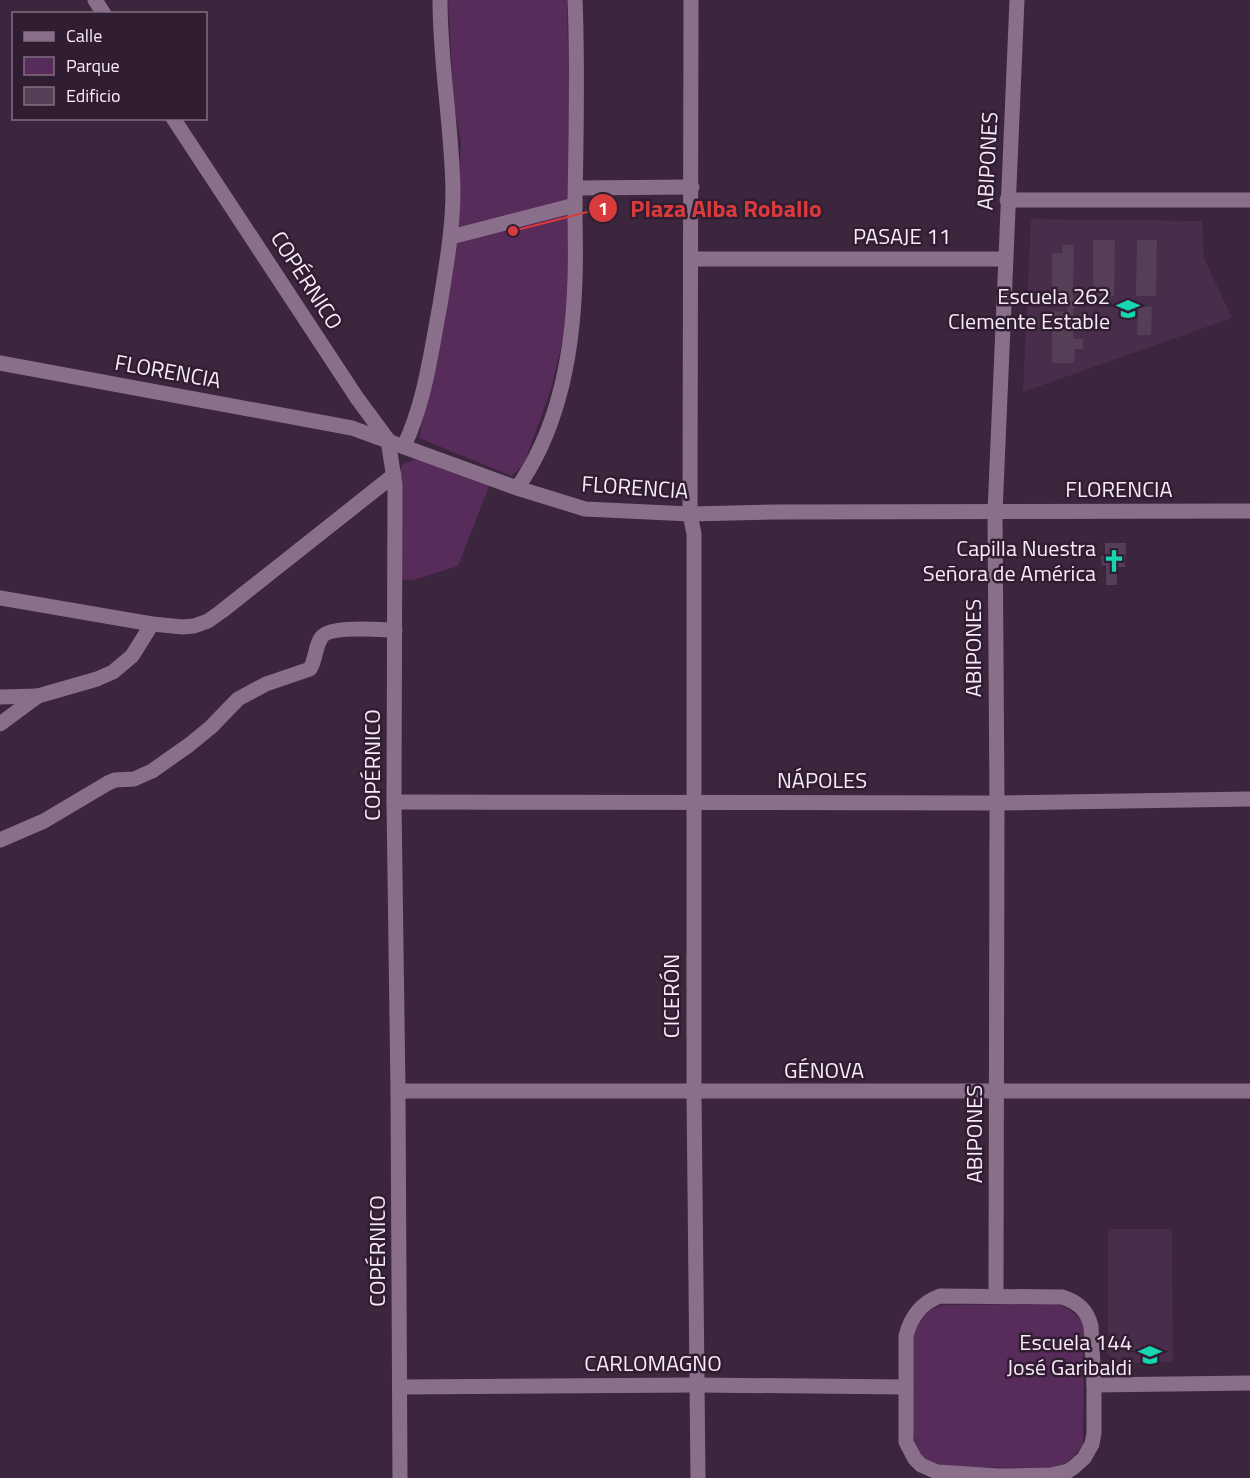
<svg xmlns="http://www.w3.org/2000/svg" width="1250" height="1478" font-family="'Titillium Web',sans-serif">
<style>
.built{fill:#482e4a}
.green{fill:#572b5a}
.building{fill:#553f56}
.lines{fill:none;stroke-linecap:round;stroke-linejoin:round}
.minor{stroke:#8a6f8b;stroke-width:15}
.labels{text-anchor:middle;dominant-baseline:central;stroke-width:5;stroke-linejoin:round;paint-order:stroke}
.street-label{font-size:22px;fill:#f8eaf8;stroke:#311d32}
.poi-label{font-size:22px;fill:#f8eaf8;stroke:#311d32;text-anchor:end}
.leader{fill:none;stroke:#d93b3d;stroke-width:2}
.callout-dot{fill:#d93b3d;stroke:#311d32;stroke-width:2}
.mark-label{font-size:18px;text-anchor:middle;font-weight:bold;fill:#fff}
.callout-label{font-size:24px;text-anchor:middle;font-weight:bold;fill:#d93b3d;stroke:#311d32;stroke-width:5;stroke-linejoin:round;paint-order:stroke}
</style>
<rect width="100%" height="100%" fill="#3b263d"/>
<g class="built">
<path d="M 1031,219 L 1202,221 L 1204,258 L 1232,318 L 1023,392 Z"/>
<path d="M 1108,1229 L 1172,1229 L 1173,1362 L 1119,1363 L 1113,1360 L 1108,1354 Z"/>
</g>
<g class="green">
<path d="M 448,0 L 567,0 L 571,191 L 569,288 L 563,339 L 551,389 L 524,464 L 512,476 L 419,438 L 432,375 L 456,248 L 461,143 L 454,106 Z"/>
<path d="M 419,458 L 489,486 L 458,566 L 413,580 L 402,580 L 398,474 L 403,464 Z"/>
<path d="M 1055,1304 C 1067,1308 1078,1313 1084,1325 L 1083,1444 C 1074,1457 1067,1465 1051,1468 L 938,1467 C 920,1459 915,1446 913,1428 L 913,1333 C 917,1318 928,1309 943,1305 Z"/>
</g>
<g class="building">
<path d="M 1093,240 L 1115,240 L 1114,296 L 1093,296 Z"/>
<path d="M 1137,240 L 1157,240 L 1156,296 L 1136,296 Z"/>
<path d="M 1062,245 L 1074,245 L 1073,295 L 1074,298 L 1076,298 L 1076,308 L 1073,308 L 1074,339 L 1083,339 L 1083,349 L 1075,349 L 1074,363 L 1052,363 L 1052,311 L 1068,312 L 1066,298 L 1068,298 L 1068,295 L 1052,295 L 1052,253 L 1062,253 Z"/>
<path d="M 1138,306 L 1152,307 L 1151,335 L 1137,335 Z"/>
<path d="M 1105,543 L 1126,543 L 1125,567 L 1117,567 L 1117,585 L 1106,585 L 1106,565 L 1102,566 L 1101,556 L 1105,556 Z"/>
</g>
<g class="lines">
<g class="minor">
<path d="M 95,0 L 104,14"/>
<path d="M 691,0 L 690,514 L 694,534 L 694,1092 L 698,1478"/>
<path d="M 173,118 L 357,398 L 388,440 L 395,485 L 394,802 L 398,1091 L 400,1478"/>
<path d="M 576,188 L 692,187"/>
<path d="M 1007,200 L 1250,200"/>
<path d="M 451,237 L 575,205"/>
<path d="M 691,259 L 1004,259"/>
<path d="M 0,363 L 352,428 L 517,488 L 585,509 L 690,514 L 778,512 L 1250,511"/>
<path d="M 404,446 C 425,402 431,352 440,305 C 446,267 453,229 453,191 C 452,127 440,64 440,0"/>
<path d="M 517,488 C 559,429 573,350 575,279 C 576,255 575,230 575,206 C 576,137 578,69 575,0"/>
<path d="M 0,598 L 152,624 L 183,627 L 194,626 L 208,621 L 222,611 L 394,475"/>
<path d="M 0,697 L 38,696"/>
<path d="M 0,724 L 38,696 L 97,679 L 113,672 L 132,656 L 152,624"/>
<path d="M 394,802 L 997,803 L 1250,799"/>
<path d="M 0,840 L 44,821 L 108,783 L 115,780 L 134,779 L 152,771 L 189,745 L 211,727 L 238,699 L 266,684 L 310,669 C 316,659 315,647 321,638 C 328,625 381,630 395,630"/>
<path d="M 398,1091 L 1250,1091"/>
<path d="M 940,1296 L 1062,1297 C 1078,1302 1087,1310 1091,1326 L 1094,1385 L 1094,1433 L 1092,1444 L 1084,1458 L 1074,1467 L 1068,1471 L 1051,1475 L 999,1476 L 937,1472 L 921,1465 L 915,1459 L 906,1442 L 906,1336 C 911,1316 921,1303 940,1296 Z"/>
<path d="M 996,1296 L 997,803 L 995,513 L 1017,0"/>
<path d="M 1094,1385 L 1250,1383"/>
<path d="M 400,1387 L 697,1385 L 906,1387"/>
</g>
</g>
<defs>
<g id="school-bare" transform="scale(1.8)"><path d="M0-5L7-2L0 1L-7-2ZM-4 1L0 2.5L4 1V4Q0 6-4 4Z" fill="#18d5b2" stroke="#311d32" stroke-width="2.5" paint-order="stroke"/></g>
<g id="church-bare" transform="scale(1.8)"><path d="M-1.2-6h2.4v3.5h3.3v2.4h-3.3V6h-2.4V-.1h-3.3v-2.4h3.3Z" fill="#18d5b2" stroke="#311d32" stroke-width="2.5" paint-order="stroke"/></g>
</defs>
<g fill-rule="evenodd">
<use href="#school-bare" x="1128" y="309"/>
<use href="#church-bare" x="1114" y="561"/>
<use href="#school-bare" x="1150" y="1355"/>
</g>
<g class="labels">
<g class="street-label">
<text transform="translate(987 161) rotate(-87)">ABIPONES</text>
<text x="902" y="236">PASAJE 11</text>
<text transform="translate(307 280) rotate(57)">COPÉRNICO</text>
<text transform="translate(168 371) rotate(10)">FLORENCIA</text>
<text transform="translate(635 487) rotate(4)">FLORENCIA</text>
<text x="1119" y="489">FLORENCIA</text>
<text transform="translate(973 648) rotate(-90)">ABIPONES</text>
<text transform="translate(372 765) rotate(-90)">COPÉRNICO</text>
<text x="822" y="780">NÁPOLES</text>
<text transform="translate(671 996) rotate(-90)">CICERÓN</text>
<text x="824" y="1070">GÉNOVA</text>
<text transform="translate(974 1134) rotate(-90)">ABIPONES</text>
<text transform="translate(377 1251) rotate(-90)">COPÉRNICO</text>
<text x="653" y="1363">CARLOMAGNO</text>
</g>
<g class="poi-label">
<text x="1110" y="296">Escuela 262<tspan x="1110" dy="25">Clemente Estable</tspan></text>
<text x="1096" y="548">Capilla Nuestra<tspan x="1096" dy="25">Señora de América</tspan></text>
<text x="1132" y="1342">Escuela 144<tspan x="1132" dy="25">José Garibaldi</tspan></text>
</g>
</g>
<path class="leader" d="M513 231L603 208"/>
<g class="callout-dot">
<circle cx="513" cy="231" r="6"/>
<circle cx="603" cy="208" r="15"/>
</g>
<g class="mark-label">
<text x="603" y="215">1</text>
</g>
<g class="callout-label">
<text x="726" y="217">Plaza Alba Roballo</text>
</g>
<rect x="12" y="12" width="195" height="108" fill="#311d32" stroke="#816f81" stroke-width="1.5"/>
<rect x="24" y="32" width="30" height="9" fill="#8a6f8b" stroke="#816f81" stroke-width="1.5"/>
<text x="66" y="42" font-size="18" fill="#f8eaf8">Calle</text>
<rect x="24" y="57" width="30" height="18" fill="#572b5a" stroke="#816f81" stroke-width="1.5"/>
<text x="66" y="72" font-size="18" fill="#f8eaf8">Parque</text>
<rect x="24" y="87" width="30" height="18" fill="#553f56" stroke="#816f81" stroke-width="1.5"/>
<text x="66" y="102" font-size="18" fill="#f8eaf8">Edificio</text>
</svg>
